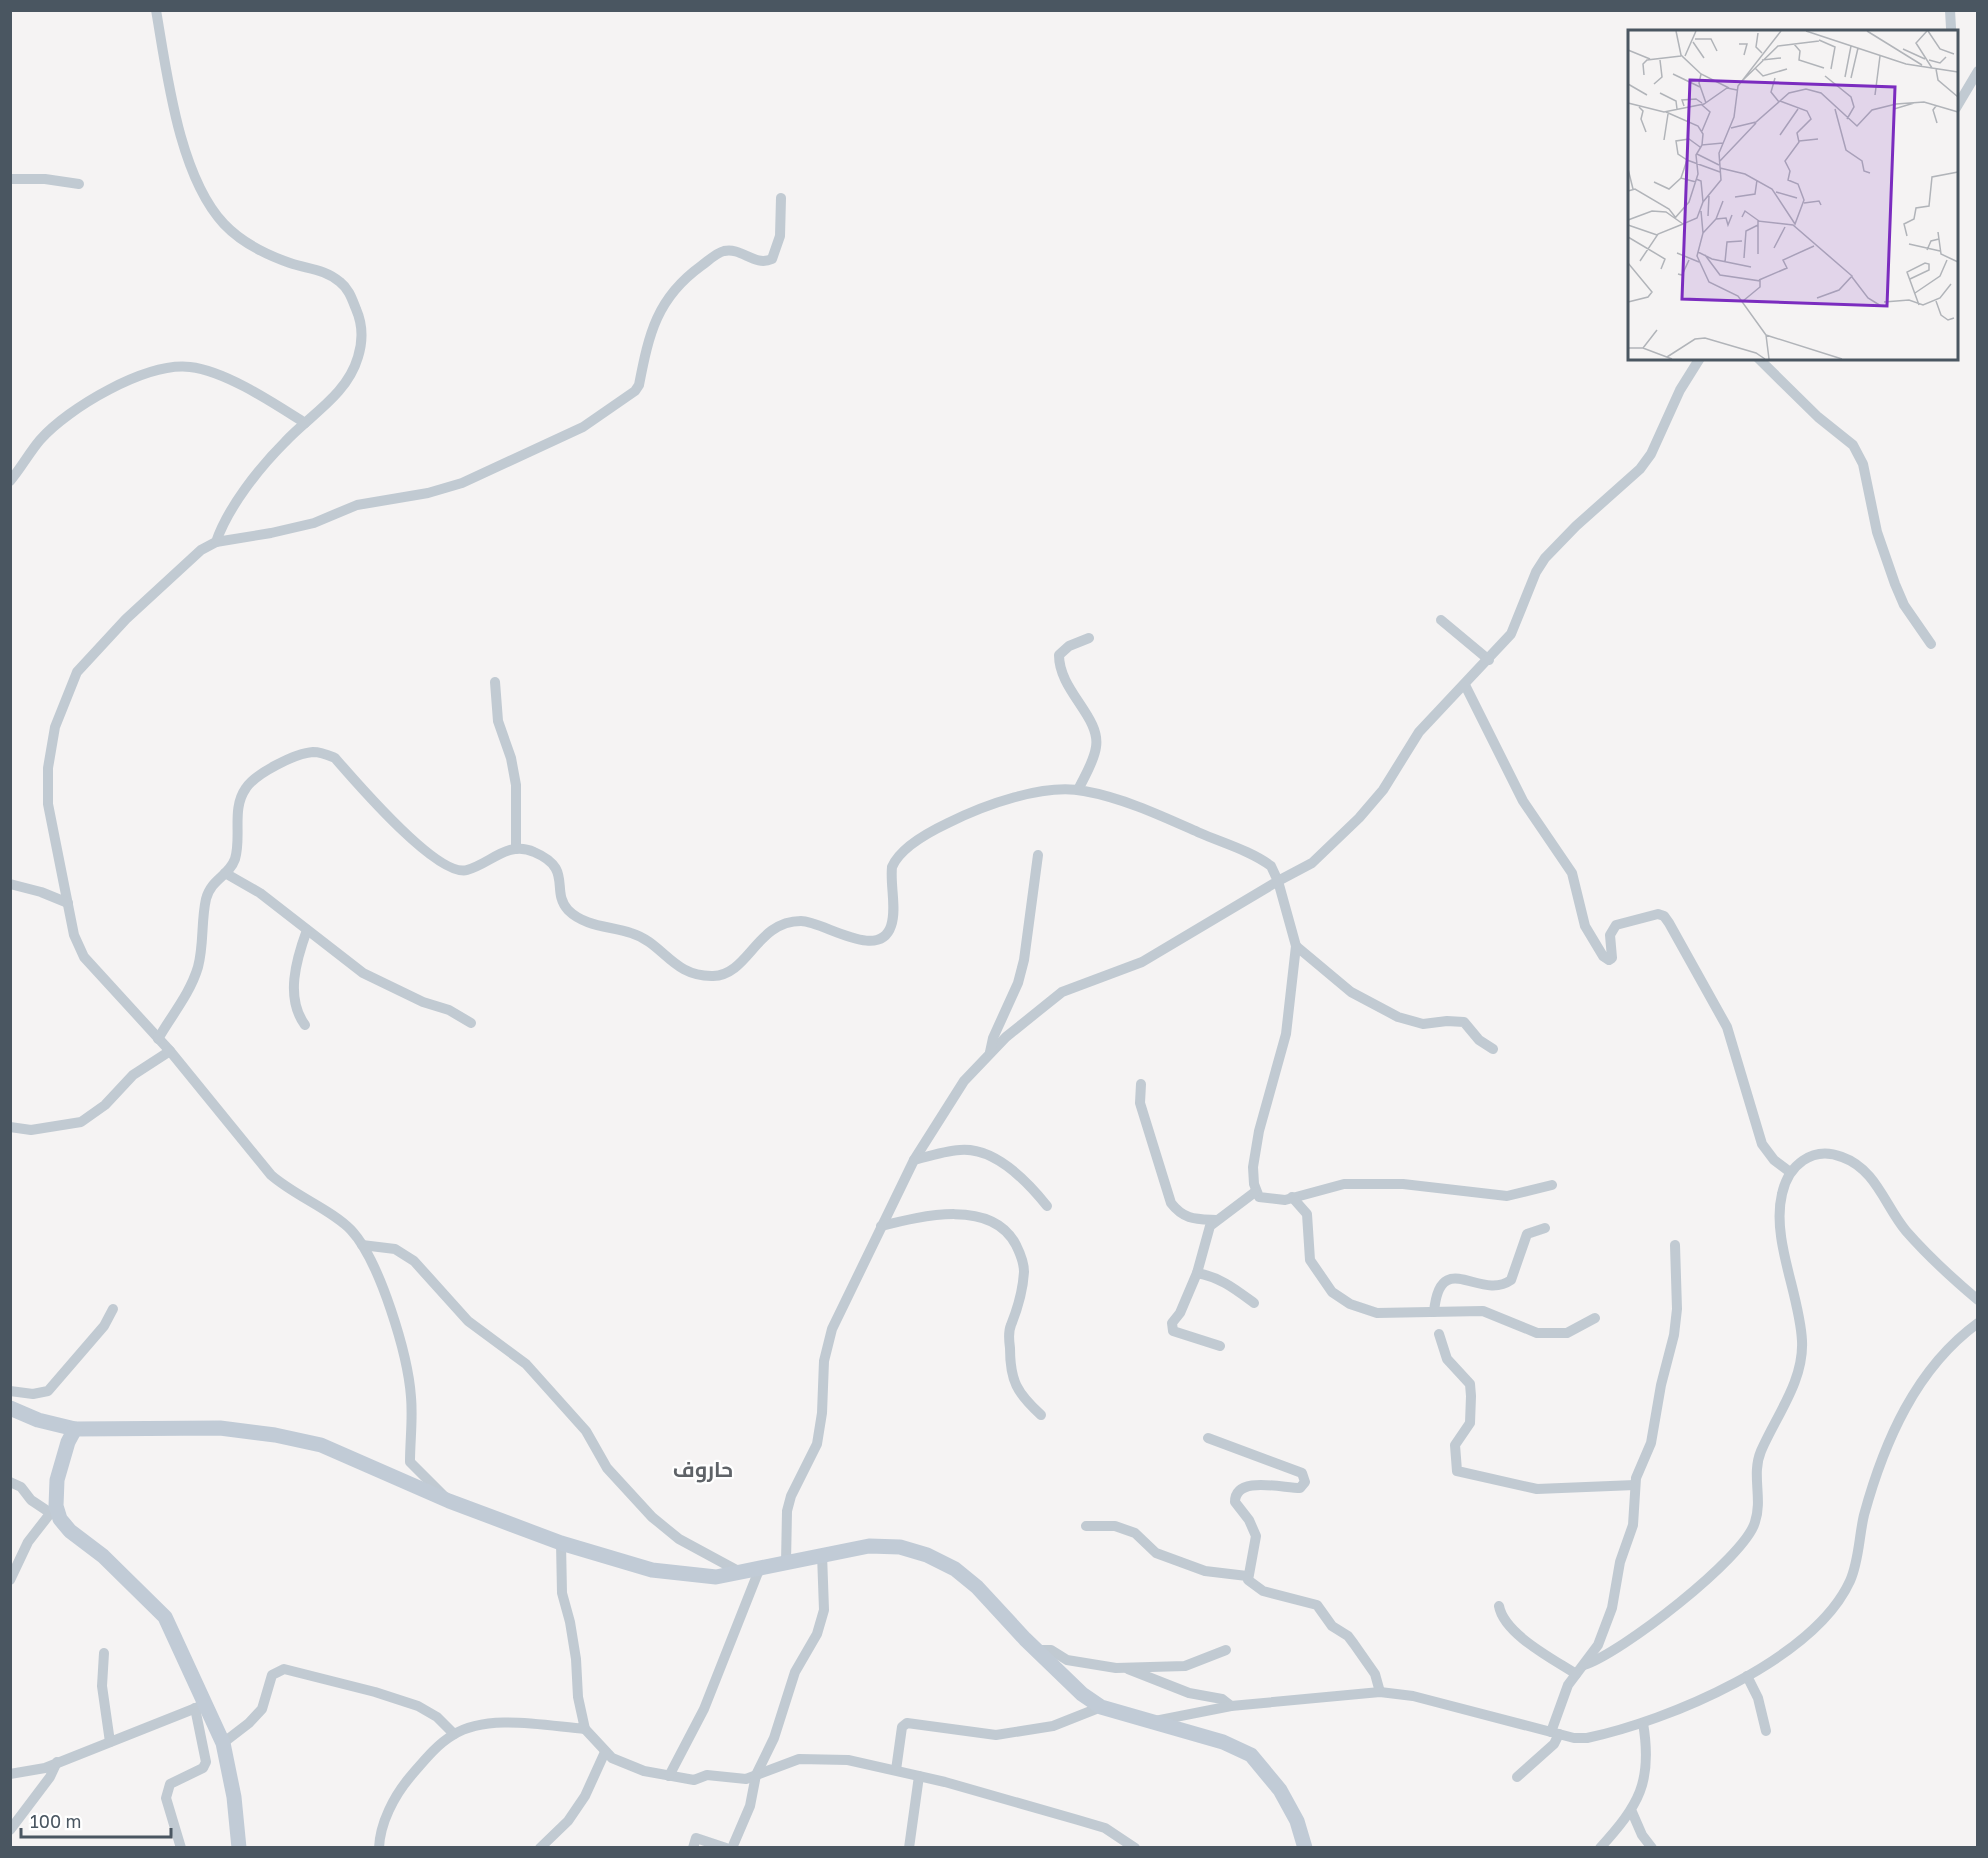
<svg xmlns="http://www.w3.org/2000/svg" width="1988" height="1858" font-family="'Golos Text',Cairo,sans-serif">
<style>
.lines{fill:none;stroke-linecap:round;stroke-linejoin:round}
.street{stroke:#c1cad2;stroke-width:10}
.secondary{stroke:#c1cbd6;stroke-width:15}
.labels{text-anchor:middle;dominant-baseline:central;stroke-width:4.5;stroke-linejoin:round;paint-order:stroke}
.quarter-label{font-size:21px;font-weight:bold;fill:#5f6368;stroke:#fff}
.inset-road{fill:none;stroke:#b1b4b9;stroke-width:1.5}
.view{fill:#7b2cbf;fill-opacity:0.15;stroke:#7b2cbf;stroke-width:3}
.inset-edge{fill:none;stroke:#4a5661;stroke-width:3}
</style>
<rect width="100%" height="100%" fill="#f5f3f3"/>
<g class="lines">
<g class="street">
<path d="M 156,10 C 167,74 179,176 224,224 C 241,242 267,255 290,263 C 308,269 325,269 340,282 C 349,289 352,299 356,309 C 363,325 363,341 358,357 C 347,395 310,415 285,442 C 259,468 228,507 216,542 L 201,550 L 126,619 L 77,672 L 55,727 L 48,768 L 48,804 L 74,935 L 84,957 L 170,1051 L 271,1175 C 295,1196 332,1210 351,1230 C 380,1261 408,1355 411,1397 C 413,1419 410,1440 410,1462 L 444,1496"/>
<path d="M 1950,10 L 1951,28"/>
<path d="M 1956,108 L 1978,71"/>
<path d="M 10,179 L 45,179 L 79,184"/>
<path d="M 1758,358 L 1818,417 L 1853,445 L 1863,464 L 1877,532 L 1895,584 L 1904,605 L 1931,644"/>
<path d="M 10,481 C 21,468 29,453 40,440 C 68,408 146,362 190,367 C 226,371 275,404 305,423"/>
<path d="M 216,542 L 271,533 L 314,523 L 357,505 L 428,493 L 462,483 L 583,427 L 635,391 L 639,385 C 649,333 657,298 701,266 C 708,261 716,253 724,251 C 742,247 754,267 772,259 L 780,236 L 781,198"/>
<path d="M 1441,620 L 1489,660"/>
<path d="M 495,682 L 498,721 L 511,758 L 516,785 L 516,849"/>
<path d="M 1465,685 L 1523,801 L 1572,873 L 1585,926 L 1603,956 L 1609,960 L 1612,958 L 1610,935 L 1616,925 L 1658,914 L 1664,916 L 1669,923 L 1727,1027 L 1762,1144 L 1774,1160 L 1790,1172"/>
<path d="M 1078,790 C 1084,777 1094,762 1096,747 C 1101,717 1059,691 1059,655 L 1069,646 L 1089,638"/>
<path d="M 225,873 L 260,893 L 363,973 L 423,1002 L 449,1010 L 471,1023"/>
<path d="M 10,884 L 41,892 L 68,903"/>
<path d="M 1296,946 L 1351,992 L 1398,1017 L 1423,1024 L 1447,1021 L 1464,1022 L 1479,1040 L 1493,1049"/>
<path d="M 305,1025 C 285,998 296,960 307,930"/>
<path d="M 158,1039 C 171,1016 190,994 198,967 C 204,945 201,921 206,899 C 211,879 229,876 235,859 C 242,836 231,809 246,788 C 256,773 296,753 313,752 C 322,752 328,755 335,758 C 355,781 438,878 467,870 C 490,864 508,840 534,852 C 574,869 550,890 568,910 C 585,927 610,926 631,933 C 664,943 672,977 713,976 C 749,975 756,921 801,921 C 823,921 879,962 891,926 C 897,909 890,886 892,867 C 900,848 929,832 948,823 C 984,805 1044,783 1084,791 C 1124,798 1164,817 1200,833 C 1223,843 1251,851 1271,866 L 1278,881 L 1142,962 L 1062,992 L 1006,1037 L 964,1081 L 914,1160 L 832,1329 L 824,1361 L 822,1413 L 817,1444 L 791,1496 L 787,1511 L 786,1563"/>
<path d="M 990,1052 L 993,1038 L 1018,983 L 1024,960 L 1038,855"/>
<path d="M 1141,1084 L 1140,1103 L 1171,1203 C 1184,1220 1196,1219 1216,1220"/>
<path d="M 10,1127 L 31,1130 L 81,1122 L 105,1105 L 133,1075 L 170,1051"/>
<path d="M 914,1160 C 929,1156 945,1151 960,1150 C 995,1147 1027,1181 1047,1206"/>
<path d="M 1552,1185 L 1507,1196 L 1403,1184 L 1344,1184 L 1285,1200 L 1259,1197 L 1254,1184 L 1253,1167 L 1259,1131 L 1286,1034 L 1296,946 L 1278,881 L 1312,863 L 1359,818 L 1383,790 L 1419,732 L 1511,634 L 1536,572 L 1545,558 L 1576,526 L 1640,469 L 1651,454 L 1680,390 L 1700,358"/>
<path d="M 1292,1197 L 1307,1214 L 1310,1260 L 1332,1292 L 1350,1304 L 1377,1313 L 1483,1311 L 1537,1333 L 1567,1333 L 1595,1318"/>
<path d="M 881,1226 C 921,1216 992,1198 1016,1245 C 1020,1253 1024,1263 1024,1272 C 1023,1289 1017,1310 1011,1325 C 1008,1332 1009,1341 1010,1348 C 1010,1381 1017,1393 1041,1415"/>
<path d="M 362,1245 L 395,1249 L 414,1261 L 468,1321 L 526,1364 L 586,1431 L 607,1468 L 652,1517 L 679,1539 L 740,1572"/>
<path d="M 1197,1273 C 1220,1277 1235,1289 1254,1303"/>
<path d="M 1434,1312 C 1440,1246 1480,1302 1511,1280 L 1527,1234 L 1545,1228"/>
<path d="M 1439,1334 L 1447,1359 L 1470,1384 L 1471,1396 L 1470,1423 L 1455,1445 L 1457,1471 L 1537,1489 L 1635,1485"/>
<path d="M 1220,1346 L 1173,1331 L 1172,1323 L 1180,1313 L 1197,1273 L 1210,1226 L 1255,1192"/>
<path d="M 10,1391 L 33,1394 L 48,1391 L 104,1326 L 113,1309"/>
<path d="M 1208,1438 L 1302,1473 L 1305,1482 L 1300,1488 C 1282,1488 1235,1475 1235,1502 L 1249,1520 L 1256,1536 L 1248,1580 L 1263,1591 L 1317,1605 L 1332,1626 L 1348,1636 L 1354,1644 L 1375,1674 L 1380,1692"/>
<path d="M 10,1482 L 21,1487 L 31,1500 L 49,1512"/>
<path d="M 1086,1526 L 1115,1526 L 1135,1533 L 1156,1553 L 1205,1571 L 1247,1576"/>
<path d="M 10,1580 L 28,1542 L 56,1506"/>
<path d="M 1499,1606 C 1504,1634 1553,1659 1576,1674"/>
<path d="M 1036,1650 L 1051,1650 L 1067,1660 L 1116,1668 L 1185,1666 L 1226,1650"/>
<path d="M 104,1653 L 102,1686 L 110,1742"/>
<path d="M 1584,1665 C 1620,1654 1745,1558 1755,1522 C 1763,1498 1751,1475 1761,1451 C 1776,1416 1804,1381 1802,1341 C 1800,1295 1771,1239 1782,1194 C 1788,1166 1812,1145 1842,1157 C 1876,1169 1885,1206 1906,1231 C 1927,1255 1953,1279 1978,1300"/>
<path d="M 1128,1669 L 1189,1693 L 1222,1699 L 1231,1706"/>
<path d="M 1747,1676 L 1758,1698 L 1766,1731"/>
<path d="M 1155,1721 L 1231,1706 L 1380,1692 L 1413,1696 L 1574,1738 L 1587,1738 C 1668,1721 1814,1660 1850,1581 C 1859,1561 1859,1536 1864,1515 C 1884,1442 1916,1368 1978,1323"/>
<path d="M 585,1729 L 612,1758 L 644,1771 L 694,1780 L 707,1775 L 746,1779 L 799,1759 L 848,1760 L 945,1782 L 1078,1820 L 1105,1828 L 1135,1848"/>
<path d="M 1551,1732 L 1568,1685 L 1598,1645 L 1612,1608 L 1620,1562 L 1633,1525 L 1636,1478 L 1651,1443 L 1661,1385 L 1674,1335 L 1677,1309 L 1675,1245"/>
<path d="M 223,1743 L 249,1723 L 262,1709 L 272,1675 L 284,1669 L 375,1692 L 418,1706 L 437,1717 L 454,1734"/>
<path d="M 896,1770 L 902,1727 L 907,1723 L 996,1735 L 1053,1726 L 1101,1707"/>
<path d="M 10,1774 L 45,1768 L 206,1704"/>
<path d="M 669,1776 L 704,1709 L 759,1570"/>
<path d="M 1517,1777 L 1554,1744 L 1559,1734"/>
<path d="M 1632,1812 L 1642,1835 L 1652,1848"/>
<path d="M 10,1830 L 50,1777 L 57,1762"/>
<path d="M 181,1848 L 166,1798 L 170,1784 L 203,1768 L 206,1762 L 195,1708"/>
<path d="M 379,1848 C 380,1823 394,1796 410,1777 C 423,1762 436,1745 453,1735 C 487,1713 547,1726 585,1729 L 578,1697 L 576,1659 L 570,1622 L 562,1593 L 561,1543"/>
<path d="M 540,1848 L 568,1821 L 585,1796 L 605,1752"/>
<path d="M 693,1848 L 696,1838 L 726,1848"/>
<path d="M 732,1848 L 750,1806 L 756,1775 L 774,1738 L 795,1672 L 817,1634 L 824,1610 L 822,1554"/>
<path d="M 909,1848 L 919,1776"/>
<path d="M 1600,1848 C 1639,1805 1653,1782 1643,1723"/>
</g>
<g class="secondary">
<path d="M 10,1408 L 38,1420 L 75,1429 L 220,1428 L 275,1435 L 321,1445 L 449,1501 L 561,1543 L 652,1570 L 716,1577 L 869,1546 L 900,1547 L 927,1555 L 955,1569 L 977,1587 L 1025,1639 L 1082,1694 L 1101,1707 L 1223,1742 L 1251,1755 L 1280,1790 L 1297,1821 L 1305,1848"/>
<path d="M 75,1429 L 68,1442 L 57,1480 L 56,1506 L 60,1519 L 70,1531 L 103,1556 L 165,1617 L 223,1743 L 234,1797 L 239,1848"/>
</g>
</g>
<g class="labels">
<g class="quarter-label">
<text x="703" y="1469">حاروف</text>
</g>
</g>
<g transform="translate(1628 30)">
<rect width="330" height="330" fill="#f5f3f3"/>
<path class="inset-road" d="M 48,1 L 53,25 L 73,44 L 101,58M 178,1 L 278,34 L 330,42M 239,1 L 294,35M 299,1 L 288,13 L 304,38M 300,1 L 312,19 L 326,24M 130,3 L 128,17 L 134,23M 67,9 L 83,9 L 89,21M 191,10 L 207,17 L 203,39M 65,12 L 76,28M 111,14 L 119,14 L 116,25M 166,14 L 172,21 L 171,30 L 196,38M 275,19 L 297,29M 0,20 L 22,29M 57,26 L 68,1M 134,30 L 153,28M 301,30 L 312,33 L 318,27M 127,38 L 135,46 L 159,39M 308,39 L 310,50 L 330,67M 45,44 L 72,57M 73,44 L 71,53 L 78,73M 16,45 L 15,34 L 19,30 L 53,26M 197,46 L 223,67 L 226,77 L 219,89M 217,47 L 223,16M 147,48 L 143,62 L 151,72M 223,48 L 230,18M 114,51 L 150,16 L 191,11M 0,54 L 19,65M 26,54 L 34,47 L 32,30M 32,63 L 48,71 L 49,79M 247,65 L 252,26M 0,73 L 36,82 L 76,74 L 99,58 L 109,60M 74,75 L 82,82 L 74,101M 56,76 L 54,70 L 68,69 L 74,73M 308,76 L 305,80 L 309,93M 11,77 L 15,81 L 13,89 L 18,102M 207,79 L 218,120 L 234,131 L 236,141 L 242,143M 38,82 L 70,96 L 75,104 L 74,115 L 95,113M 266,83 L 266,79 L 286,73M 103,98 L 128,92 L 161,63 L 178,59 L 193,63 L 229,96 L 244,80 L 268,74 L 296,72 L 330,82M 152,105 L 170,79M 36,110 L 40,84M 171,111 L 190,109M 69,124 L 91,135M 59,130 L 92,142M 91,132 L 128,93M 92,138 L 117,144 L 144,159 L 167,194 L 176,170 L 170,154 L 160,150 L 162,141 L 157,131 L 171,112 L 169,103 L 183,89 L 179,81 L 152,71M 0,139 L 5,159M 53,148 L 59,130 L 50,124 L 48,111 L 61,109 L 72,117M 68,149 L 73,151 L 75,172M 26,152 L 41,159 L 53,148 L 68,152M 0,161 L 7,159 L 41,179 L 48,188M 148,162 L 169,168M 107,167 L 127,164 L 129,150M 176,173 L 191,171 L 193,175M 73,181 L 75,203 L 69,226 L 81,252 L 110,266 L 138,305 L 214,329M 80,186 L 81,166M 114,187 L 117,181 L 131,191M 47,188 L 61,172 L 70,144 L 68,125 L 74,115M 88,189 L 95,171M 0,190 L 24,181 L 38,182 L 55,194 L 69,188 L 75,172 L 93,150 L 91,123 L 106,87 L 110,56 L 153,1M 0,195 L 29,205M 310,202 L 313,224 L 330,232M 75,203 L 88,189 L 98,188 L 100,195 L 104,185M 279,206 L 276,194 L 286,189 L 288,178 L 301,176 L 304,147 L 330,142M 0,207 L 37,229 L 33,239M 281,214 L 312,221M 146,218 L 157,197M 299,220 L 303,211 L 311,209M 70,222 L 84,229 L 123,237M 49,223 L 71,232M 130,224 L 130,191 L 165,195 L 224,246 L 211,260 L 189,268M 77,225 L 92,245 L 132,251 L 132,257 L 115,271M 116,228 L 118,201 L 130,195M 12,231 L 30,204 L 55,194M 97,232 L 99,212 L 114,211M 0,233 L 24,262 L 20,267 L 0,272M 50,244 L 54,245 L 61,230M 224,247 L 240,268 L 253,276M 282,249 L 301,240 L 301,234 L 297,233 L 279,242 L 291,275M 131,250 L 159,238 L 155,230 L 186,216M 287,263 L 312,246 L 319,230M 308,271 L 313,285 L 320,290 L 326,288M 256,272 L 281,270 L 295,275 L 312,268 L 323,254M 138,305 L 141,329M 0,318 L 15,318 L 44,329M 15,318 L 29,300M 39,327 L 67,309 L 77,308 L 128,323 L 137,329"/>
<path class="view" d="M 62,50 L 267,57 L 259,276 L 54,269 Z"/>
<rect width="330" height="330" class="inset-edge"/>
</g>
<rect width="1988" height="1858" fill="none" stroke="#4a5661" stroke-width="24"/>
<path d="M21 1828v9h150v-9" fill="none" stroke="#4a5661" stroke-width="3"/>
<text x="30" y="1828" font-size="18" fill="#4a5661" stroke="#ffffff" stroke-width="4.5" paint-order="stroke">100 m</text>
</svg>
